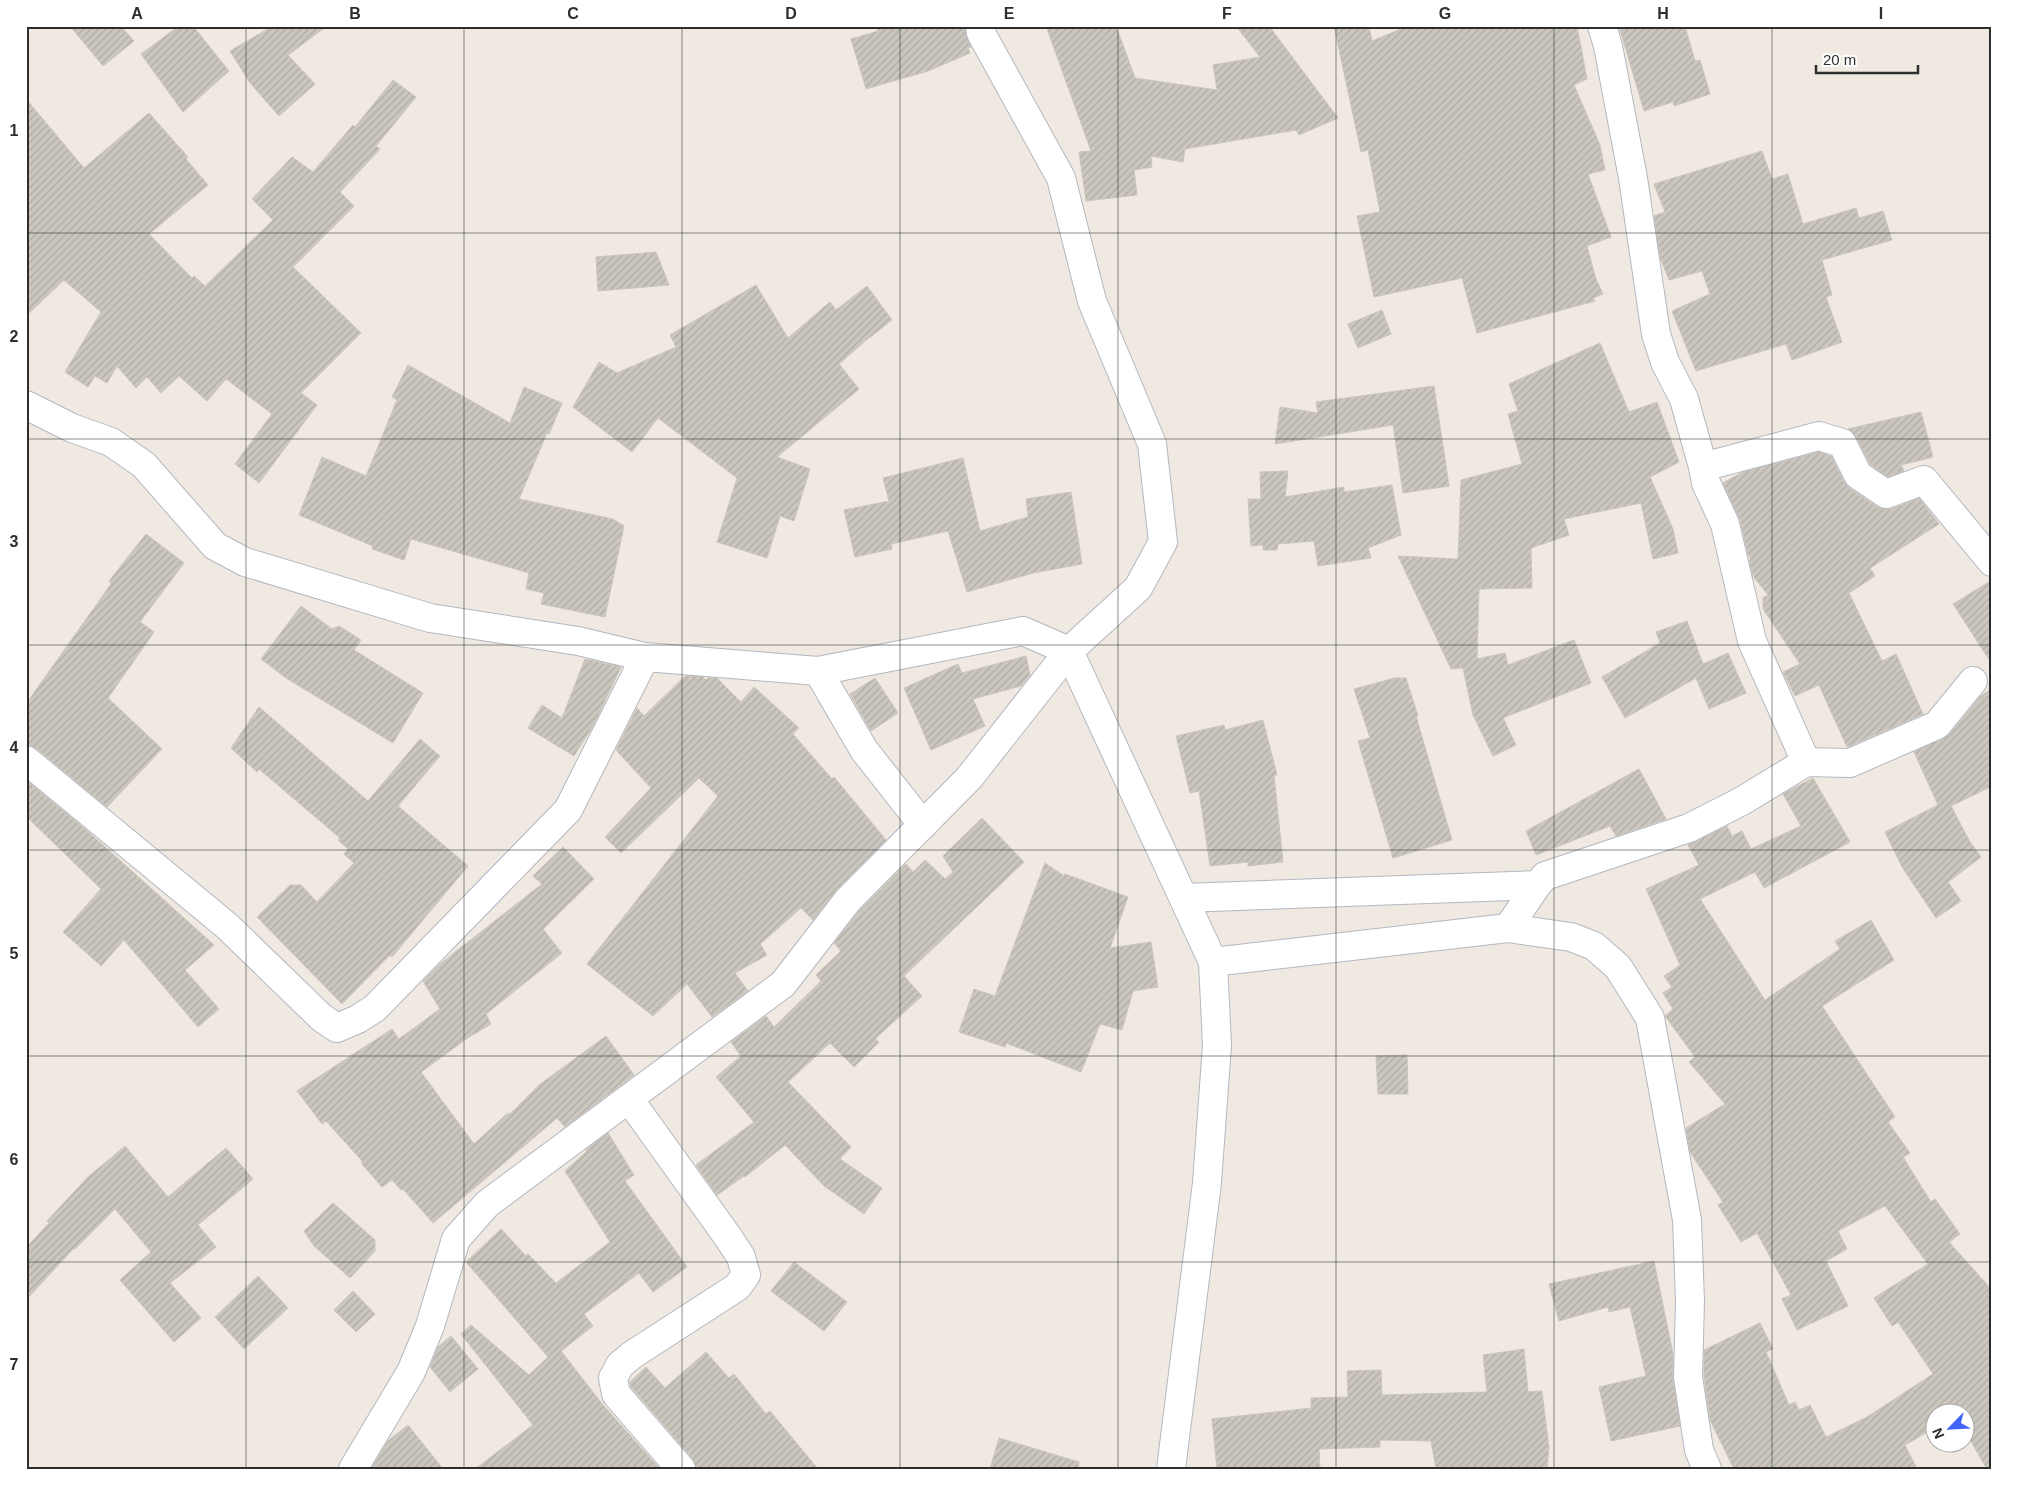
<svg xmlns="http://www.w3.org/2000/svg" width="2018" height="1495" font-family="Helvetica,sans-serif">
<style>
.building{fill:url(#building-hatch);stroke:#cbc5ba}
.lines{fill:none;stroke-linecap:round;stroke-linejoin:round}
.minor-casing{stroke:#b4b7c1;stroke-width:30}
.minor{stroke:#fff;stroke-width:28}
.grid{fill:none;stroke:#2e2e2e;stroke-width:1;stroke-opacity:0.55}
.neatline{fill:none;stroke:#2e2e2e;stroke-width:2}
.grid-label{font-size:16px;text-anchor:middle;font-weight:bold;fill:#2e2e2e}
</style>
<defs>
<pattern id="building-hatch" width="6" height="6" patternUnits="userSpaceOnUse" patternTransform="scale(1.25)"><rect width="6" height="6" fill="#cbc7bf"/><path d="M-1 1l2-2M0 6l6-6M5 7l2-2" fill="none" stroke="#afaba4"/></pattern>
</defs>
<rect width="100%" height="100%" fill="#efe9e1"/>
<g class="building">
<path d="M 70,26 L 121,26 L 134,41 L 103,66 Z"/>
<path d="M 179,26 L 193,26 L 229,71 L 183,112 L 141,54 Z"/>
<path d="M 273,26 L 327,26 L 288,55 L 315,84 L 279,116 L 250,83 L 230,51 Z"/>
<path d="M 876,26 L 965,26 L 966,36 L 971,47 L 968,48 L 970,53 L 928,71 L 866,89 L 851,39 L 878,31 Z"/>
<path d="M 1046,26 L 1116,26 L 1135,78 L 1217,90 L 1213,65 L 1260,57 L 1236,26 L 1269,26 L 1338,118 L 1299,135 L 1296,130 L 1185,149 L 1183,162 L 1151,156 L 1152,167 L 1134,170 L 1137,195 L 1086,201 L 1079,152 L 1091,151 Z"/>
<path d="M 1334,26 L 1369,26 L 1372,41 L 1408,26 L 1577,26 L 1587,79 L 1574,85 L 1600,145 L 1605,170 L 1588,174 L 1611,237 L 1587,246 L 1596,279 L 1603,294 L 1593,298 L 1595,301 L 1477,333 L 1462,278 L 1374,297 L 1357,216 L 1380,212 L 1368,150 L 1361,152 Z"/>
<path d="M 1619,26 L 1685,26 L 1695,61 L 1700,60 L 1710,94 L 1674,106 L 1673,102 L 1644,111 Z"/>
<path d="M 393,80 L 416,97 L 376,146 L 380,149 L 340,192 L 354,206 L 293,267 L 361,333 L 301,393 L 317,405 L 259,483 L 235,464 L 272,414 L 226,379 L 207,401 L 179,376 L 161,393 L 147,377 L 136,388 L 117,366 L 107,383 L 95,376 L 88,387 L 65,372 L 101,312 L 64,280 L 26,316 L 26,99 L 84,168 L 149,113 L 188,157 L 186,159 L 208,185 L 149,234 L 192,278 L 194,276 L 205,286 L 273,220 L 252,199 L 292,157 L 313,172 L 353,125 L 355,127 Z"/>
<path d="M 1762,151 L 1772,179 L 1788,174 L 1803,224 L 1856,208 L 1859,218 L 1883,211 L 1892,240 L 1822,260 L 1832,295 L 1826,297 L 1842,342 L 1792,360 L 1786,344 L 1696,371 L 1672,311 L 1710,294 L 1702,271 L 1669,280 L 1660,257 L 1654,216 L 1665,212 L 1654,184 Z"/>
<path d="M 656,252 L 669,285 L 598,291 L 596,257 Z"/>
<path d="M 756,285 L 788,338 L 830,302 L 836,310 L 867,286 L 892,320 L 864,342 L 839,364 L 859,389 L 777,457 L 810,469 L 794,521 L 780,516 L 767,558 L 717,542 L 737,478 L 658,418 L 632,452 L 573,407 L 599,362 L 617,373 L 676,347 L 670,335 Z"/>
<path d="M 1382,310 L 1391,334 L 1358,348 L 1348,324 Z"/>
<path d="M 1600,343 L 1629,412 L 1657,402 L 1679,462 L 1650,477 L 1673,529 L 1678,553 L 1653,559 L 1641,503 L 1564,519 L 1569,535 L 1531,548 L 1532,588 L 1479,589 L 1477,659 L 1505,653 L 1508,665 L 1574,640 L 1591,683 L 1503,718 L 1516,745 L 1493,756 L 1473,715 L 1463,668 L 1451,669 L 1398,556 L 1458,559 L 1461,480 L 1522,464 L 1508,414 L 1518,411 L 1509,384 Z"/>
<path d="M 408,365 L 510,423 L 524,387 L 562,403 L 549,434 L 547,433 L 519,499 L 613,519 L 624,526 L 605,617 L 541,604 L 544,593 L 526,589 L 529,573 L 411,539 L 404,560 L 372,549 L 373,546 L 299,515 L 322,457 L 366,476 L 397,400 L 392,397 Z"/>
<path d="M 1434,386 L 1449,486 L 1403,493 L 1393,425 L 1275,444 L 1280,407 L 1318,413 L 1316,402 Z"/>
<path d="M 1921,412 L 1933,457 L 1901,465 L 1904,471 L 1888,477 L 1870,464 L 1856,436 L 1848,429 Z"/>
<path d="M 1819,452 L 1831,456 L 1844,482 L 1849,488 L 1877,507 L 1884,509 L 1891,509 L 1919,498 L 1939,524 L 1870,568 L 1875,576 L 1849,593 L 1882,661 L 1896,654 L 1923,714 L 1847,747 L 1819,685 L 1795,696 L 1783,672 L 1800,664 L 1763,609 L 1763,598 L 1768,595 L 1753,576 L 1749,560 L 1751,559 L 1748,555 L 1740,520 L 1723,483 L 1743,472 Z"/>
<path d="M 963,458 L 980,531 L 1028,517 L 1026,499 L 1071,492 L 1082,564 L 1033,573 L 967,592 L 948,531 L 891,544 L 892,549 L 855,557 L 844,510 L 889,501 L 883,478 Z"/>
<path d="M 1288,471 L 1285,497 L 1344,487 L 1344,492 L 1392,485 L 1401,535 L 1368,548 L 1371,558 L 1318,566 L 1314,541 L 1278,544 L 1277,550 L 1263,550 L 1263,545 L 1251,546 L 1248,499 L 1261,499 L 1260,472 Z"/>
<path d="M 146,534 L 184,563 L 140,622 L 154,632 L 108,698 L 162,749 L 107,807 L 36,748 L 26,745 L 26,704 L 111,584 L 109,581 Z"/>
<path d="M 1992,580 L 1992,664 L 1953,604 Z"/>
<path d="M 301,606 L 332,629 L 339,626 L 361,640 L 354,650 L 423,693 L 393,743 L 286,678 L 261,659 Z"/>
<path d="M 1687,621 L 1703,664 L 1728,653 L 1746,693 L 1709,709 L 1696,678 L 1625,718 L 1602,677 L 1660,643 L 1656,632 Z"/>
<path d="M 1026,656 L 1030,675 L 1021,686 L 973,699 L 985,726 L 931,750 L 904,688 L 958,664 L 962,673 Z"/>
<path d="M 585,659 L 621,667 L 593,726 L 574,756 L 528,728 L 542,705 L 562,718 Z"/>
<path d="M 685,676 L 703,677 L 706,680 L 708,678 L 717,678 L 741,702 L 754,687 L 799,728 L 793,734 L 832,779 L 834,777 L 886,840 L 837,889 L 813,920 L 801,908 L 760,944 L 767,955 L 735,973 L 748,991 L 712,1017 L 687,984 L 653,1016 L 587,964 L 718,796 L 699,778 L 621,853 L 605,837 L 651,788 L 616,750 L 637,708 L 644,716 Z"/>
<path d="M 875,678 L 898,713 L 871,731 L 850,694 Z"/>
<path d="M 1395,678 L 1406,678 L 1418,716 L 1416,716 L 1452,840 L 1393,858 L 1358,741 L 1370,738 L 1354,689 Z"/>
<path d="M 1992,688 L 1992,786 L 1951,806 L 1970,842 L 1981,857 L 1948,882 L 1961,901 L 1936,918 L 1902,867 L 1885,832 L 1938,805 L 1914,752 L 1949,735 L 1981,696 Z"/>
<path d="M 259,707 L 368,801 L 420,739 L 440,756 L 398,806 L 468,866 L 392,957 L 390,955 L 342,1004 L 257,917 L 290,885 L 301,885 L 317,902 L 354,863 L 344,854 L 348,849 L 338,840 L 340,838 L 259,769 L 257,772 L 231,748 Z"/>
<path d="M 1263,720 L 1277,775 L 1274,775 L 1283,862 L 1248,866 L 1248,862 L 1210,866 L 1199,791 L 1190,793 L 1176,736 L 1224,725 L 1225,730 Z"/>
<path d="M 1639,769 L 1666,819 L 1616,836 L 1610,826 L 1536,855 L 1526,831 Z"/>
<path d="M 1813,778 L 1850,842 L 1764,888 L 1755,872 L 1700,899 L 1765,1000 L 1840,949 L 1835,941 L 1871,920 L 1894,960 L 1822,1006 L 1895,1117 L 1888,1122 L 1910,1153 L 1903,1157 L 1931,1202 L 1935,1199 L 1960,1234 L 1949,1242 L 1992,1290 L 1992,1469 L 1987,1469 L 1966,1433 L 1966,1412 L 1936,1412 L 1936,1427 L 1905,1445 L 1917,1469 L 1734,1469 L 1710,1420 L 1704,1376 L 1704,1350 L 1760,1323 L 1773,1349 L 1766,1352 L 1789,1405 L 1795,1402 L 1799,1410 L 1810,1405 L 1826,1437 L 1867,1417 L 1933,1374 L 1898,1322 L 1892,1326 L 1874,1298 L 1928,1264 L 1885,1206 L 1838,1231 L 1847,1249 L 1826,1261 L 1848,1306 L 1797,1330 L 1782,1299 L 1791,1295 L 1757,1233 L 1741,1242 L 1718,1205 L 1723,1202 L 1690,1152 L 1686,1128 L 1725,1104 L 1689,1062 L 1695,1057 L 1665,1016 L 1673,1009 L 1663,993 L 1672,987 L 1664,976 L 1680,965 L 1646,889 L 1699,865 L 1688,845 L 1727,826 L 1732,836 L 1742,831 L 1751,849 L 1801,826 L 1783,794 Z"/>
<path d="M 26,780 L 85,829 L 214,945 L 185,970 L 219,1009 L 198,1027 L 124,940 L 101,966 L 63,932 L 101,889 L 26,816 Z"/>
<path d="M 982,818 L 1024,862 L 904,976 L 922,996 L 875,1039 L 879,1042 L 854,1067 L 830,1043 L 788,1082 L 851,1147 L 840,1159 L 882,1188 L 864,1214 L 824,1186 L 785,1145 L 745,1177 L 744,1176 L 717,1195 L 696,1165 L 754,1122 L 716,1077 L 741,1056 L 731,1042 L 766,1016 L 774,1027 L 821,981 L 816,975 L 841,951 L 834,943 L 860,910 L 906,864 L 913,872 L 925,860 L 945,879 L 953,872 L 943,856 Z"/>
<path d="M 563,847 L 594,879 L 543,929 L 562,953 L 486,1014 L 491,1024 L 469,1037 L 421,1072 L 474,1144 L 508,1113 L 510,1114 L 539,1085 L 606,1036 L 634,1075 L 565,1127 L 557,1118 L 433,1223 L 403,1189 L 401,1190 L 392,1180 L 382,1187 L 361,1163 L 363,1162 L 326,1121 L 322,1124 L 297,1091 L 392,1029 L 399,1039 L 440,1009 L 423,981 L 440,964 L 542,884 L 533,876 Z"/>
<path d="M 1045,863 L 1064,876 L 1065,874 L 1128,897 L 1110,948 L 1151,942 L 1158,987 L 1133,991 L 1122,1030 L 1100,1024 L 1081,1072 L 1006,1043 L 1005,1047 L 959,1032 L 974,989 L 995,996 Z"/>
<path d="M 1407,1055 L 1408,1094 L 1378,1094 L 1376,1056 Z"/>
<path d="M 608,1133 L 634,1175 L 625,1181 L 687,1267 L 653,1292 L 639,1273 L 584,1314 L 593,1326 L 561,1351 L 603,1405 L 660,1469 L 475,1469 L 533,1425 L 461,1334 L 471,1325 L 529,1375 L 548,1357 L 466,1262 L 501,1229 L 526,1256 L 528,1254 L 556,1283 L 610,1242 L 565,1171 L 587,1151 L 586,1150 Z"/>
<path d="M 125,1146 L 168,1197 L 226,1148 L 253,1179 L 198,1225 L 216,1247 L 170,1283 L 201,1318 L 174,1342 L 120,1280 L 151,1252 L 115,1209 L 75,1249 L 74,1248 L 26,1300 L 26,1248 L 49,1223 L 47,1221 L 88,1177 Z"/>
<path d="M 333,1203 L 375,1240 L 375,1251 L 350,1278 L 314,1246 L 304,1231 Z"/>
<path d="M 1654,1261 L 1673,1354 L 1673,1379 L 1680,1426 L 1611,1441 L 1599,1387 L 1646,1376 L 1630,1307 L 1609,1312 L 1608,1307 L 1559,1321 L 1549,1284 Z"/>
<path d="M 794,1262 L 847,1302 L 824,1331 L 771,1291 Z"/>
<path d="M 258,1276 L 288,1308 L 244,1349 L 215,1317 Z"/>
<path d="M 353,1291 L 375,1314 L 356,1332 L 334,1310 Z"/>
<path d="M 451,1336 L 478,1369 L 450,1392 L 430,1367 L 438,1347 Z"/>
<path d="M 1524,1349 L 1528,1392 L 1542,1391 L 1549,1448 L 1547,1469 L 1436,1469 L 1431,1441 L 1380,1440 L 1380,1447 L 1319,1449 L 1320,1469 L 1217,1469 L 1212,1419 L 1311,1408 L 1311,1398 L 1348,1397 L 1347,1371 L 1381,1370 L 1382,1395 L 1487,1392 L 1483,1355 Z"/>
<path d="M 706,1352 L 729,1378 L 734,1374 L 766,1414 L 770,1411 L 818,1469 L 696,1469 L 693,1459 L 631,1387 L 630,1382 L 646,1367 L 665,1388 Z"/>
<path d="M 408,1425 L 443,1469 L 371,1469 L 388,1441 Z"/>
<path d="M 999,1438 L 1079,1462 L 1078,1469 L 990,1469 Z"/>
</g>
<g class="lines">
<g class="minor-casing">
<g id="minor">
<path d="M 1602,26 L 1608,46 L 1633,178 L 1656,334 L 1665,362 L 1684,399 L 1703,467 L 1706,483 L 1725,524 L 1752,641 L 1806,762"/>
<path d="M 26,405 L 72,428 L 111,442 L 144,465 L 215,546 L 245,562 L 430,618 L 578,641 L 645,657 L 818,671 L 1023,631 L 1069,651 L 1213,962 L 1217,1045 L 1207,1183 L 1171,1469"/>
<path d="M 1703,467 L 1819,436 L 1842,443 L 1858,475 L 1886,494 L 1924,480 L 1992,562"/>
<path d="M 818,671 L 864,750 L 923,825"/>
<path d="M 26,760 L 227,926 L 322,1018 L 337,1028 L 358,1019 L 375,1008 L 568,810 L 645,657"/>
<path d="M 1184,898 L 1537,885"/>
<path d="M 1508,928 L 1537,885 L 1545,876 L 1689,828 L 1742,801 L 1806,762 L 1850,763 L 1937,725 L 1973,681"/>
<path d="M 1213,962 L 1508,928 L 1571,937 L 1594,946 L 1618,967 L 1650,1018 L 1687,1220 L 1690,1301 L 1688,1377 L 1699,1450 L 1707,1469"/>
<path d="M 629,1099 L 728,1237 L 741,1257 L 746,1275 L 737,1287 L 632,1355 L 620,1365 L 613,1378 L 616,1394 L 681,1469"/>
<path d="M 353,1469 L 411,1372 L 430,1326 L 456,1239 L 487,1204 L 783,984 L 848,900 L 969,778 L 1069,651 L 1138,588 L 1163,542 L 1152,444 L 1092,301 L 1061,178 L 981,33 L 980,26"/>
</g>
</g>
<use href="#minor" class="minor"/>
</g>
<path class="grid" d="M 246,26 L 246,1469M 464,26 L 464,1469M 682,26 L 682,1469M 900,26 L 900,1469M 1118,26 L 1118,1469M 1336,26 L 1336,1469M 1554,26 L 1554,1469M 1772,26 L 1772,1469M 26,233 L 1992,233M 26,439 L 1992,439M 26,645 L 1992,645M 26,850 L 1992,850M 26,1056 L 1992,1056M 26,1262 L 1992,1262"/>
<rect width="2018" height="1495" fill="none" stroke="#ffffff" stroke-width="55"/>
<g transform="translate(1950 1428) rotate(246)"><circle r="24" fill="#ffffff" stroke="#ababab"/>
<path d="M0-4L9 19L0 12L-9 19Z" fill="#4264fb"/>
<text y="-8" font-size="14" font-weight="bold" text-anchor="middle" fill="#2e2e2e">N</text>
</g>
<path d="M1816 65v8h102v-8" fill="none" stroke="#2e2e2e" stroke-width="2.5"/>
<text x="1823" y="65" font-size="15" fill="#2e2e2e" stroke="#ffffff" stroke-width="4" paint-order="stroke">20 m</text>
<rect x="28" y="28" width="1962" height="1440" class="neatline"/>
<g class="grid-label">
<text x="137" y="19">A</text>
<text x="355" y="19">B</text>
<text x="573" y="19">C</text>
<text x="791" y="19">D</text>
<text x="1009" y="19">E</text>
<text x="1227" y="19">F</text>
<text x="1445" y="19">G</text>
<text x="1663" y="19">H</text>
<text x="1881" y="19">I</text>
<text x="14" y="136">1</text>
<text x="14" y="342">2</text>
<text x="14" y="547">3</text>
<text x="14" y="753">4</text>
<text x="14" y="959">5</text>
<text x="14" y="1165">6</text>
<text x="14" y="1370">7</text>
</g>
</svg>
